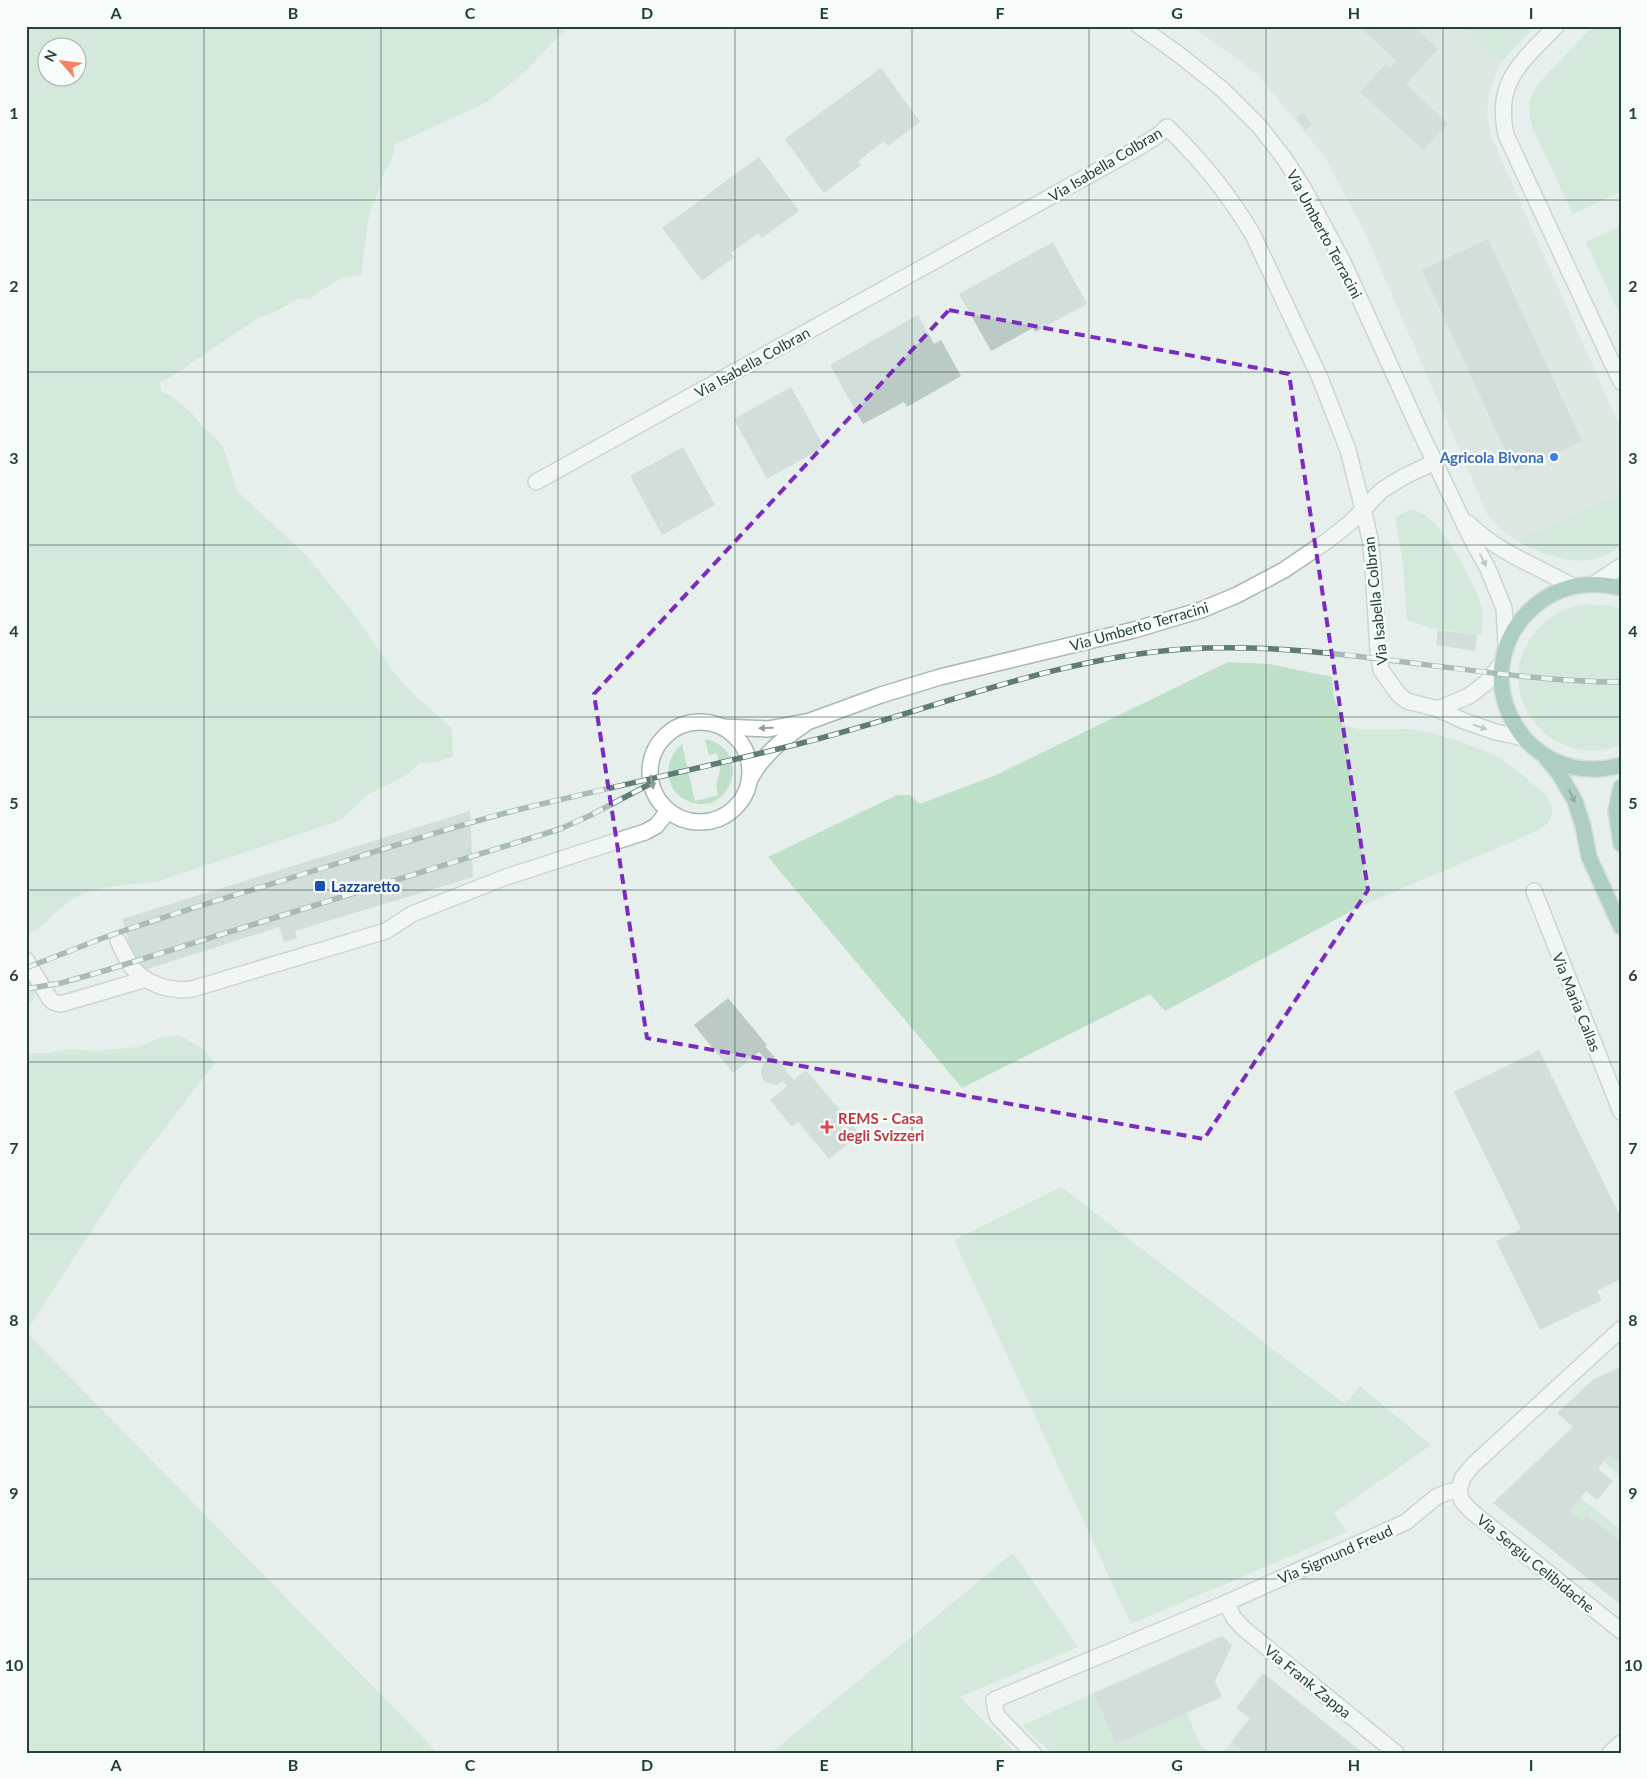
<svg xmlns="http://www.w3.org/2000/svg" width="1647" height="1779" font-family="Lato,sans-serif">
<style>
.built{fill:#d4dfda}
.green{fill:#bfe0c8;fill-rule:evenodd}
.building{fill:#bbcac4}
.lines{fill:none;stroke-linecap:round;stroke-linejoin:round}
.minor-casing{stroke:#a8b8b2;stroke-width:18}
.major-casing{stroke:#c2cac8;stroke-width:18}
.minor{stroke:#fff;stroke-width:15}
.major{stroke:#6aa596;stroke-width:15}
.rail-casing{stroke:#5f7d75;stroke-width:5.5}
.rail{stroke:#f7fbf9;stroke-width:4;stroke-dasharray:11;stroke-linecap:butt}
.oneway{fill:#92a09c}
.oneway2{fill:#365b51}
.marked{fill:none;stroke:#7b2cbf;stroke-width:4;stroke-dasharray:10 6;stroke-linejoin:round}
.grid{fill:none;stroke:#24423a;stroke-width:1;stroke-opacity:0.55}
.shop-dot{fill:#3f7fe0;stroke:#f7fbf9;stroke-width:2}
.transit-dot{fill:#1a4fb4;stroke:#f7fbf9;stroke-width:2}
.health-dot{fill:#e0444e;stroke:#f7fbf9;stroke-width:2}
.labels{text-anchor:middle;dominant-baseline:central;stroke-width:5;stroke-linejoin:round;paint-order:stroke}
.street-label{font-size:15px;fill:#24423a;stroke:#f7fbf9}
.shop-label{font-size:15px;font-weight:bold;fill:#366cbe;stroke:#f7fbf9;text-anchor:end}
.transit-label{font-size:15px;font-weight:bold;fill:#164399;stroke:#f7fbf9;text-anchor:start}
.health-label{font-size:15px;font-weight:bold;fill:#be3a42;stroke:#f7fbf9;text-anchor:start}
.neatline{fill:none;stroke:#24423a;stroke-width:2}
.grid-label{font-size:16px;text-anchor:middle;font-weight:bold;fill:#24423a}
</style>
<rect width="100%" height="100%" fill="#e6efeb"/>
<path class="built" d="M 1192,26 L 1460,26 L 1500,63 L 1489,94 L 1487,115 L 1491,136 L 1621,429 L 1621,493 L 1517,541 L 1501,530 L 1488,516 L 1364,231 L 1324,156 L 1257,74 Z"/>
<g class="green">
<path d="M 26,26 L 568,26 L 525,72 L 485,103 L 394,145 L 394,154 L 383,175 L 380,189 L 374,201 L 368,221 L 361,275 L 341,278 L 310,298 L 295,300 L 275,312 L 258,318 L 168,379 L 160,382 L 161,391 L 172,397 L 191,412 L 201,425 L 223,446 L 237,491 L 304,553 L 354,614 L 395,674 L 416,697 L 452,728 L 453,756 L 437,762 L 420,763 L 408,774 L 366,796 L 341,820 L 159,881 C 125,887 97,882 67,903 C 51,914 46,927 28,934 L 26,934 ZM 48,48 L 78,48 L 78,78 L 48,78 Z"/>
<path d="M 1460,26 L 1535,26 L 1500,63 Z"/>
<path d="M 1593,26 L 1621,26 L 1621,191 L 1573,214 L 1533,129 C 1527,109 1527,99 1540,82 Z"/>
<path d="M 1621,226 L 1621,318 L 1586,242 Z"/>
<path d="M 1621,493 L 1621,544 C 1593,573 1548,558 1517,541 Z"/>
<path d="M 1409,510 C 1417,510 1424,514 1430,519 C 1447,533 1477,587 1482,608 C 1484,617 1482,627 1481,635 L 1432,628 L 1407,620 L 1403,562 L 1395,518 Z"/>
<path d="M 1589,604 L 1613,606 L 1621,610 L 1621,745 C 1549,773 1487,690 1536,631 C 1544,622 1555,613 1566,609 C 1574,606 1582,605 1589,604 Z"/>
<path d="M 1228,662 L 1269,664 L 1332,677 L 1334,698 L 1346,726 L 1363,730 L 1408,729 L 1431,733 L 1456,740 L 1493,754 L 1514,768 L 1545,794 L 1552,806 L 1552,814 L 1548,823 L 1537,831 L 1361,906 L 1165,1011 L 1150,994 L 962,1088 L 768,857 L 897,795 L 910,795 L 920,804 L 996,775 Z"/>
<path d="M 705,739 C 755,749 730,820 688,801 C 678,797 671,789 669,778 C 666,765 672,753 682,744 L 695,801 L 718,795 L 716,785 L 720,770 L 717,753 L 709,755 Z"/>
<path d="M 26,972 L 35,993 L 32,1002 L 26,1005 Z"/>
<path d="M 179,1035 L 203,1049 L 215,1063 L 123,1182 L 26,1332 L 26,1053 L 47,1053 L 69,1049 L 98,1051 L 138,1047 L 160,1038 Z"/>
<path d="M 1061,1187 L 1345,1404 L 1360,1386 L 1431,1445 L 1334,1513 L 1347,1532 L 1131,1624 L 954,1240 Z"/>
<path d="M 26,1332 L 438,1753 L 26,1753 Z"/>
<path d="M 1609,1455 L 1621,1464 L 1621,1476 L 1604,1462 Z"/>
<path d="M 1581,1498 L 1621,1530 L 1621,1541 L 1588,1515 L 1582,1521 L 1570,1512 Z"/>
<path d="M 1013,1553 L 1078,1647 L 960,1697 L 1015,1753 L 771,1753 Z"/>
<path d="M 1094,1693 L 1186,1712 L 1200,1744 L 1210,1753 L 1051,1753 L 1023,1725 Z"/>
<path d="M 1232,1742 L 1245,1753 L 1222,1753 Z"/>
</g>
<g class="building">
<path d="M 1359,26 L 1414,26 L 1438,49 L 1406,84 L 1448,124 L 1423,150 L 1360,92 L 1386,64 L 1389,68 L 1396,61 Z"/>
<path d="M 881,68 L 920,122 L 888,146 L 884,141 L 858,161 L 861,165 L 824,193 L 785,139 Z"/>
<path d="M 1303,112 L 1312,124 L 1305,130 L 1296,117 Z"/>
<path d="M 759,157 L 799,211 L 762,238 L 758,233 L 731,253 L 734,257 L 702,281 L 662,228 Z"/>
<path d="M 1488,239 L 1582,441 L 1515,472 L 1422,270 Z"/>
<path d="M 1053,242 L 1087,304 L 1035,332 L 1033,328 L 991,351 L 959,294 Z"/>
<path d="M 918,315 L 934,344 L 941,340 L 961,376 L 907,407 L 904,402 L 863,424 L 830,365 Z"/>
<path d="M 791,387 L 824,447 L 767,479 L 734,419 Z"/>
<path d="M 683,447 L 715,505 L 662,535 L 630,476 Z"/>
<path d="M 1438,630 L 1477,635 L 1475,651 L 1436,645 Z"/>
<path d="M 470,811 L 473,877 L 295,931 L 297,938 L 284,942 L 279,927 L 138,972 L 122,919 Z"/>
<path d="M 728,998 L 767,1045 L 765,1046 L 777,1060 L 783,1064 L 786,1071 L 794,1080 L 806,1070 L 860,1134 L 829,1159 L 798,1122 L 792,1127 L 770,1100 L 787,1086 L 783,1081 L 776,1085 L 765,1082 L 761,1075 L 761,1071 L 762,1067 L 767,1061 L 759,1052 L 733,1073 L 694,1025 Z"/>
<path d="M 1539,1050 L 1621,1218 L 1621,1279 L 1597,1291 L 1602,1300 L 1540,1330 L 1496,1241 L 1521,1229 L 1454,1092 Z"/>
<path d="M 1621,1367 L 1621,1464 L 1609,1455 L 1598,1469 L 1613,1481 L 1597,1500 L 1586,1491 L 1570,1512 L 1582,1521 L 1587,1515 L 1621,1541 L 1621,1605 L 1493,1503 L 1573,1427 L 1557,1413 L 1594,1379 Z"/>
<path d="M 1222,1636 L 1232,1645 L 1215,1681 L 1222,1697 L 1116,1744 L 1094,1693 Z"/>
<path d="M 1263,1673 L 1363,1753 L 1245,1753 L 1232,1742 L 1231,1742 L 1250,1718 L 1236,1708 Z"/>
</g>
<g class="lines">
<g class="minor-casing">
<g id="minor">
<path d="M 1139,26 L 1177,53 L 1222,89 L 1260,127 L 1284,158 L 1304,189 L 1343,262 L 1418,427 L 1469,534 L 1488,569 L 1504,608 L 1506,644"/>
<path d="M 1556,26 C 1522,62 1494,81 1506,135 L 1621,382"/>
<path d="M 536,482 L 1131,152 L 1157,136 L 1167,127 C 1201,160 1229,194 1253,235 L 1320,378 L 1348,450 L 1363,509 L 1370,539 L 1373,566 L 1378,652 L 1381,670 L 1399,695 L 1407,701 L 1438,709 L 1464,721 L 1496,732 L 1524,738"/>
<path d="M 1468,523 C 1497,552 1537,566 1572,586"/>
<path d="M 1594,584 L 1621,566"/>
<path d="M 1438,709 L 1469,696 L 1486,683 L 1501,664"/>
<circle cx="700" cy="772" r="50"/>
<path d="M 722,727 L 768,729 L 810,721 L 881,695 L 940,677 L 1134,630 L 1201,610 L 1237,595 L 1284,570 L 1327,541 L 1350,523 L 1382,490 L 1405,476 L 1435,462"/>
<path d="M 750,779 C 762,756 782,739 805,724"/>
<path d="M 1534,891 L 1621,1112"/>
<path d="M 118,941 C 122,949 126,958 131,966 C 145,984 170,992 192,989 L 386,931 L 412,914 L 506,877 L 645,832 L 656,826 L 668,811"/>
<path d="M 26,960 L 50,999 L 53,1002 L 61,1004 L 146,979"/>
<path d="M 1459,1490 L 1462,1501 L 1471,1511 L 1621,1631"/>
<path d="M 1226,1603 L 1234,1618 L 1243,1628 L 1396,1753"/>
<path d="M 1033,1753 L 998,1717 L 996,1712 L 994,1700 L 1226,1603 L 1406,1522 L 1436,1497 L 1448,1492 L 1459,1490 L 1463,1477 L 1473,1465 L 1621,1329"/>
<path d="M 1610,1753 L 1621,1743"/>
</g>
</g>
<g class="major-casing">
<g id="major">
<path d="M 1621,588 C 1595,581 1566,584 1544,599 C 1455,660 1517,794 1621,765"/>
<path d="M 1547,759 L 1560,775 L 1575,801 L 1583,826 L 1589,857 L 1621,927"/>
<path d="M 1621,787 L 1616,810 L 1621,844"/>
</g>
</g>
<use href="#minor" class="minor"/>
<use href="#major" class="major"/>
<g class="rail-casing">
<g id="rail">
<path d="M 26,968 C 52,958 77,948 103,938 C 175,912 250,891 323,868 C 391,847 459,824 529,807 C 620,785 711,766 802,743 C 930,711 1053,658 1185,649 C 1332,640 1475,681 1621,682"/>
<path d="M 26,989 L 61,983 L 107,970 L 560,829 L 589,816 L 652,783"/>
</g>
</g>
<use href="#rail" class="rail"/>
</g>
<defs><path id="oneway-solid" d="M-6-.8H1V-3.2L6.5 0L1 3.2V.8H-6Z" transform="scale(1.25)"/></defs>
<g class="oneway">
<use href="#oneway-solid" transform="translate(1483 560) rotate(63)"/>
<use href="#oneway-solid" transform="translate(1480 727) rotate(19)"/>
<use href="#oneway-solid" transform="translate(766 728) rotate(178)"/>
<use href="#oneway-solid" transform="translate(652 782) rotate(79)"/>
</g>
<use class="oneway2" href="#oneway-solid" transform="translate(1572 796) rotate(64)"/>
<path d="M0 0H1647V1779H0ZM 949,310 L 1289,374 L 1368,890 L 1204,1139 L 647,1038 L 594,694 Z" fill="#e6efeb" fill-opacity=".55" fill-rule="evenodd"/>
<path class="marked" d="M 949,310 L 1289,374 L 1368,890 L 1204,1139 L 647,1038 L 594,694 Z"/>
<path class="grid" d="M 204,26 L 204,1753M 381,26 L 381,1753M 558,26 L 558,1753M 735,26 L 735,1753M 912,26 L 912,1753M 1089,26 L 1089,1753M 1266,26 L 1266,1753M 1443,26 L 1443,1753M 26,200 L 1621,200M 26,372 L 1621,372M 26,545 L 1621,545M 26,717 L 1621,717M 26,890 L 1621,890M 26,1062 L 1621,1062M 26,1234 L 1621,1234M 26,1407 L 1621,1407M 26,1579 L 1621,1579"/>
<circle class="shop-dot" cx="1554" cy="457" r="5"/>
<rect class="transit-dot" x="314" y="880" width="12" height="12" rx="2.5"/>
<path class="health-dot" d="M824.5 1119.5h5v5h5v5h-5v5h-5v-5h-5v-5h5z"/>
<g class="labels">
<g class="street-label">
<text transform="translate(1105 164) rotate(-31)">Via Isabella Colbran</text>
<text transform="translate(1325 234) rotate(62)">Via Umberto Terracini</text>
<text transform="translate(752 362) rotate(-29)">Via Isabella Colbran</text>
<text transform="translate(1375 601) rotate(-96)">Via Isabella Colbran</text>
<text transform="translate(1139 626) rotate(-16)">Via Umberto Terracini</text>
<text transform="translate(1577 1002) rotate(68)">Via Maria Callas</text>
<text transform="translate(1335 1554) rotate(-24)">Via Sigmund Freud</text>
<text transform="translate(1536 1563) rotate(39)">Via Sergiu Celibidache</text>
<text transform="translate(1308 1681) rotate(39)">Via Frank Zappa</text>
</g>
<g class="shop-label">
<text x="1544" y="457">Agricola Bivona</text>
</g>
<g class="transit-label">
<text x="331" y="886">Lazzaretto</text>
</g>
<g class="health-label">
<text x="838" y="1118">REMS - Casa<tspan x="838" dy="17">degli Svizzeri</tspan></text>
</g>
</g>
<rect width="1647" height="1779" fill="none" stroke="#f7fbf9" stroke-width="55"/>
<g transform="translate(62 62) rotate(298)"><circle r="24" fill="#f7fbf9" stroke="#a3b1ad"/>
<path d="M0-4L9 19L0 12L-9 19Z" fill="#f4845f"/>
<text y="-8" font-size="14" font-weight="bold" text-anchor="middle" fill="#24423a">N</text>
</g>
<rect x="28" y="28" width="1592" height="1724" class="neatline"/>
<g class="grid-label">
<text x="116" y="19">A</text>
<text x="293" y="19">B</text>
<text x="470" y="19">C</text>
<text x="647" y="19">D</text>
<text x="824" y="19">E</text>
<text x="1000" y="19">F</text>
<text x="1177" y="19">G</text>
<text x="1354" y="19">H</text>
<text x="1531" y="19">I</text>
<text x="14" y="119">1</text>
<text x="1633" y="119">1</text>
<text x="14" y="292">2</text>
<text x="1633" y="292">2</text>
<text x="14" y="464">3</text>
<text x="1633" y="464">3</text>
<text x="14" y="637">4</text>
<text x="1633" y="637">4</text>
<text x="14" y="809">5</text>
<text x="1633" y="809">5</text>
<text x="14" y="981">6</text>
<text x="1633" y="981">6</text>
<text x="14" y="1154">7</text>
<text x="1633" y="1154">7</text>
<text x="14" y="1326">8</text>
<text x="1633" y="1326">8</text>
<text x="14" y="1499">9</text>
<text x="1633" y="1499">9</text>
<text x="14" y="1671">10</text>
<text x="1633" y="1671">10</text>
<text x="116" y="1771">A</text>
<text x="293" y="1771">B</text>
<text x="470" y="1771">C</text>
<text x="647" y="1771">D</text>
<text x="824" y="1771">E</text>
<text x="1000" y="1771">F</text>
<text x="1177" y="1771">G</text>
<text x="1354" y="1771">H</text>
<text x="1531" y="1771">I</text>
</g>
</svg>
